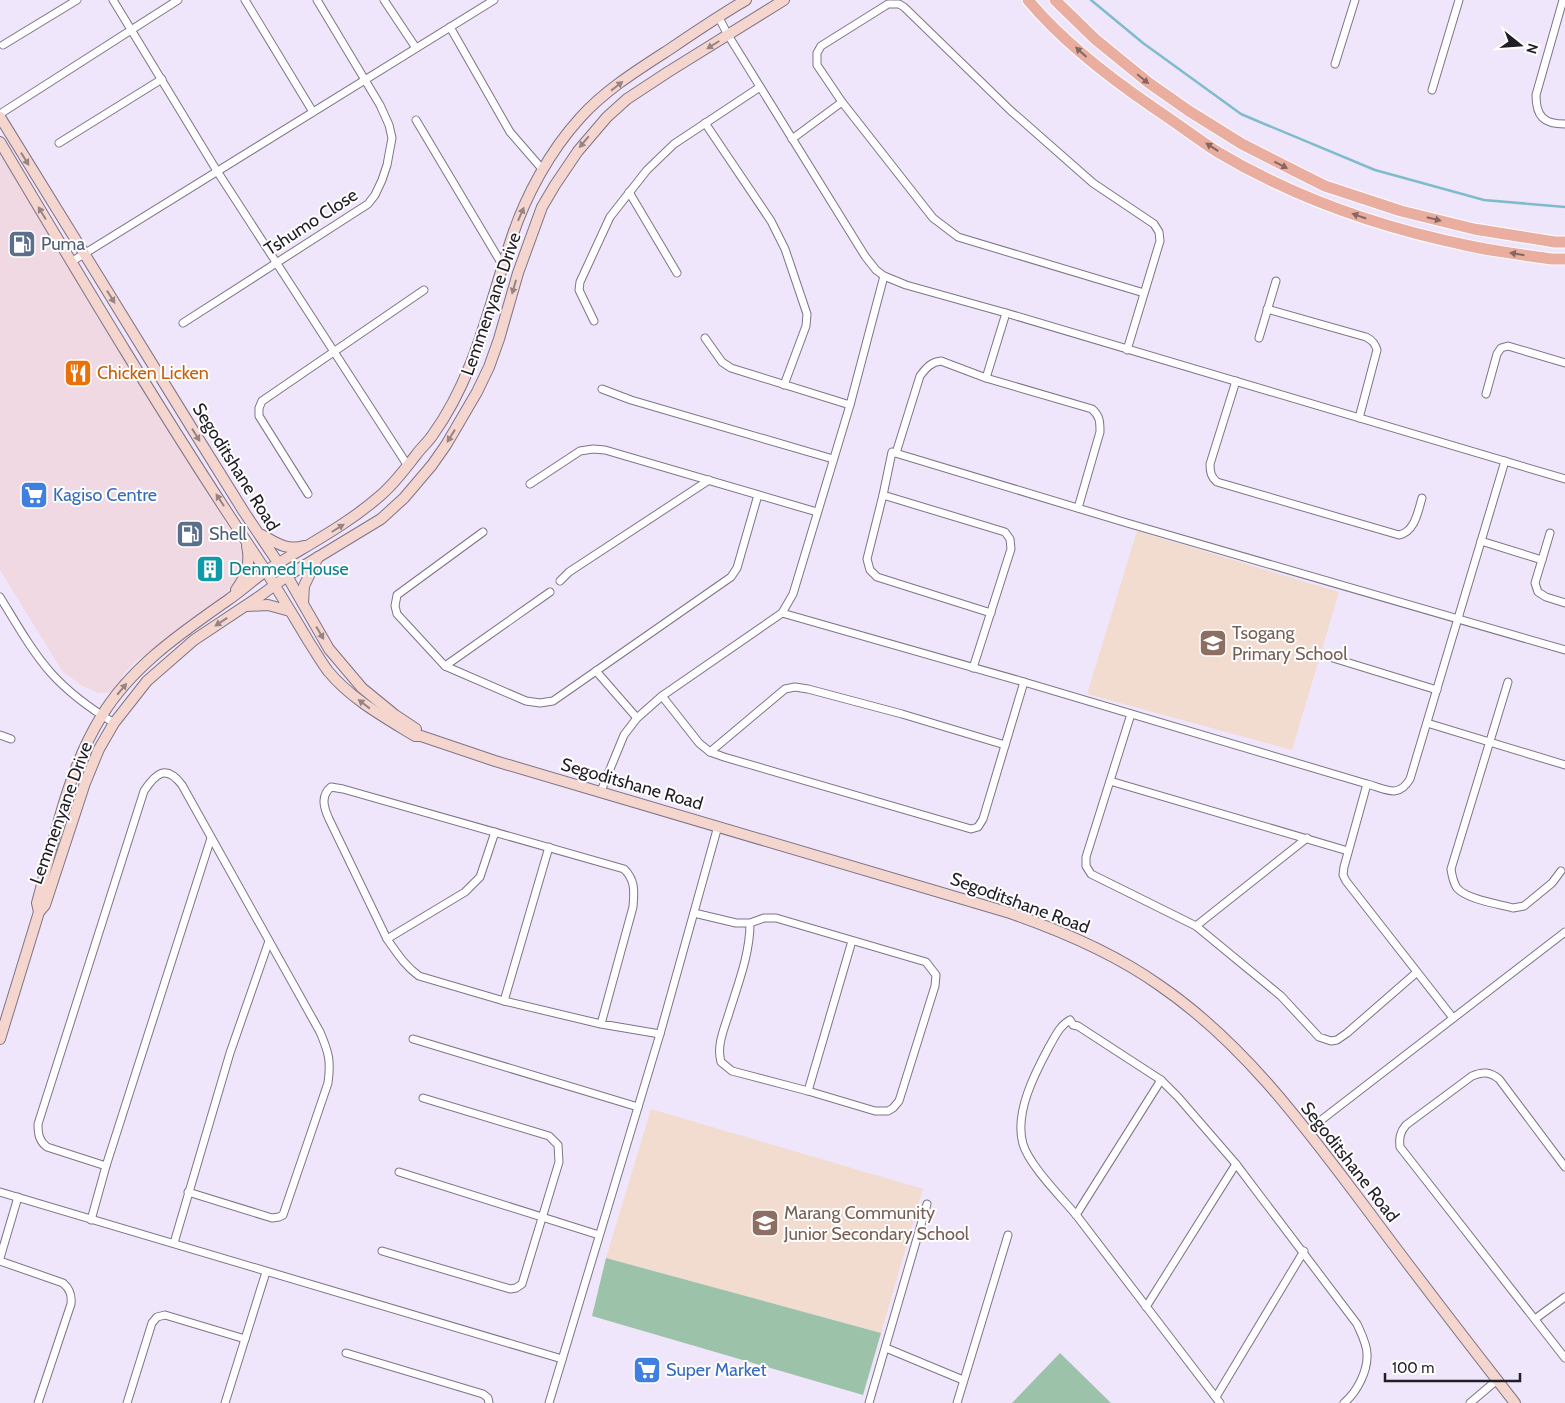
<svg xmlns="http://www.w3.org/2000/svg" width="1565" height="1403" font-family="Cabin,sans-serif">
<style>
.commercial{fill:#f1d9e3}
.education{fill:#f2dbcf}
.green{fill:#9dc2aa}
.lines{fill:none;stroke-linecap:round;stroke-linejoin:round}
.stream{stroke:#7ebccc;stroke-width:2.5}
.street-casing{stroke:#7e7487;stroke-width:9}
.secondary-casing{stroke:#7e7487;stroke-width:12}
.primary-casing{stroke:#fff;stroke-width:13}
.street{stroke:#fff;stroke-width:7}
.secondary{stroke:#f4d6cf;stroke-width:10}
.primary{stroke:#e9ae9f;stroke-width:11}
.oneway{fill:#968383}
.oneway2{fill:#866662}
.labels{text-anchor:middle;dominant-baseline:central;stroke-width:4;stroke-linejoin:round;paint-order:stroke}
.street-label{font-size:18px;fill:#221e26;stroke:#fff}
.service-label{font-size:18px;fill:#4e5e75;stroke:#fff;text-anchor:start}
.food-label{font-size:18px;fill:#c56008;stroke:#fff;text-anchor:start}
.shop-label{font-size:18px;fill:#366cbe;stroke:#fff;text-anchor:start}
.culture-label{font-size:18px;fill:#0d838f;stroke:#fff;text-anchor:start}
.education-label{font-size:18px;fill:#785e54;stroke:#fff;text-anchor:start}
</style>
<rect width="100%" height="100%" fill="#f0e6fb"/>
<path class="commercial" d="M 0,154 L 248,559 L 233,591 L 186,630 L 136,661 L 123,675 L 118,686 L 109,693 L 98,693 L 81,685 L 62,671 L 0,570 Z"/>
<g class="education">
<path d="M 1137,531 L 1339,592 L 1292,750 L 1087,694 Z"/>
<path d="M 651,1109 L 923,1189 L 881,1333 L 606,1258 Z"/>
</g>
<g class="green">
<path d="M 606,1258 L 881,1333 L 863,1395 L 592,1316 Z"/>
<path d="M 1060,1353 L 1111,1403 L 1012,1403 Z"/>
</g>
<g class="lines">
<path class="stream" d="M 1091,0 L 1143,43 L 1241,114 L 1255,120 L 1375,170 L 1484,200 L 1565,207"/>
<g class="street-casing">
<g id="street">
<path d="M 113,0 L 217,171 L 408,466"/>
<path d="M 245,0 L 313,112"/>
<path d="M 384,0 L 416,48"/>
<path d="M 1563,0 L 1536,95 C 1536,117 1544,124 1565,124"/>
<path d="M 718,16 L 728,35 L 865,256 L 876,270 L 884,276 L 906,285 L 1006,313 L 1565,479"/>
<path d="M 450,27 L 510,132 L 543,170"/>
<path d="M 3,45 L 77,0"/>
<path d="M 1335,64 L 1355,0"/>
<path d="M 1432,90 L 1459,0"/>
<path d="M 0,114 L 178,0"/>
<path d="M 416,120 L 503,266"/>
<path d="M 705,123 L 771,221 L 785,249 L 807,314 L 806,326 L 784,385"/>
<path d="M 792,139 L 842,102"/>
<path d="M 59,143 L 162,79"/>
<path d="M 629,192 L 677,273"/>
<path d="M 71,262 L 494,0"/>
<path d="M 1267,309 L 1366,337 C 1372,340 1375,343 1377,350 L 1359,418"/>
<path d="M 594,321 L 579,290 L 580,282 L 610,217 L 647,170 L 674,144 L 760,87"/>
<path d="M 183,323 L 368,204 L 375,195 L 382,180 L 387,165 L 392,138 L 389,125 L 380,105 L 317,0"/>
<path d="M 705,338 L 722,362 L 731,368 L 850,405"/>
<path d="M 1259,338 L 1276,281"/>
<path d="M 1127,350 L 1160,241 L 1159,232 L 1154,224 L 1093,183 L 1010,110 L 904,7 L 899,4 L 888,4 L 821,46 L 817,53 L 817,65 L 842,102 L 933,218 L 958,237 L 1144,293"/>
<path d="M 986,378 L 1006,313"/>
<path d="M 1236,381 L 1210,464 C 1210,472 1211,477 1217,482 L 1399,535 C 1415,532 1418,511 1422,498"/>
<path d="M 602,389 L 631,400 L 833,459"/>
<path d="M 1486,394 L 1497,354 L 1501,348 L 1508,346 L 1565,363"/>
<path d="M 896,453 L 920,376 C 926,368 931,362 941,361 L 986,378 L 1092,409 C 1100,416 1100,422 1100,432 L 1078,508"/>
<path d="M 530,484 L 580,451 L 593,449 L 605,450 L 817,512"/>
<path d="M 308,494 L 259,416 L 259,408 L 262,401 L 424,290"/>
<path d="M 883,495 L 1005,532 L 1010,539 L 1011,549 L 973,668"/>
<path d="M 483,532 L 397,595 L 395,606 L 397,614 L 445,666 L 526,701 L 540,703 L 553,701 L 731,577 L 737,568 L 758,495"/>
<path d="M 1550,533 L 1535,583 L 1538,592 L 1546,597 L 1565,603"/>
<path d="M 1481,541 L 1542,560"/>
<path d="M 560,581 L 569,572 L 709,480"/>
<path d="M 0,597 C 16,623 31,650 51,673 C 69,693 91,709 114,723"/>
<path d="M 782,613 L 1024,682 L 1367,784 C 1386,789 1398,799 1410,779 L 1505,461"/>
<path d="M 991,613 L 877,577 L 870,570 L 867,559 L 883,495 L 892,452 L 1127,523 L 1565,650"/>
<path d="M 1333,658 L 1437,690"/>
<path d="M 445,666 L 550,592"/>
<path d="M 596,671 L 637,718"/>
<path d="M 1508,682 L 1451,869 C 1452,876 1453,882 1457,888 C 1466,899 1498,904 1513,908 L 1524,906 L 1552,883 L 1561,871"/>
<path d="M 662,696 L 699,743 L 710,752 L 724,757 L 971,829 L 978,827 L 983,819 L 1024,682"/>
<path d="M 1131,714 L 1086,857 L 1086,866 L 1091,874 L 1196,926 L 1281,996 L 1319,1037 L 1331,1041 L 1337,1040 L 1347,1033 L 1416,973"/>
<path d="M 1427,723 L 1565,765"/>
<path d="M 0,735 L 11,739"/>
<path d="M 710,752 L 785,689 L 795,687 L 808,689 L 902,714 L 1005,745"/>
<path d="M 1110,781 L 1348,851"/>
<path d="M 1367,784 L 1344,867 L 1343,875 L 1346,881 L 1453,1018"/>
<path d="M 601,791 L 624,735 L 637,718 L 662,696 L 782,613 L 793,594 L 850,405 L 884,276"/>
<path d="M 694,913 L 736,923 L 750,923 L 764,918 L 776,918 L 926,962 L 936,975 L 935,986 L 899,1101 L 893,1108 L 888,1111 L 875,1111 L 808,1091 L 732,1071 L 721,1062 C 716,1045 725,1027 730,1010 C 739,981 750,953 750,923"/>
<path d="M 1196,926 L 1307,838"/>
<path d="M 387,939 L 465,892 L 480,877 L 495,832"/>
<path d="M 504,1001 L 549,847"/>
<path d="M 601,1024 L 633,907 C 634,892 636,881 624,869 L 343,789 L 331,787 C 320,796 324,808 329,819 L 387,939 C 397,953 405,966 419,976 L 504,1001 L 601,1024 L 660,1034"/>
<path d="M 413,1039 L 638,1107"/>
<path d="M 808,1091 L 852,941"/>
<path d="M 1307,1131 L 1565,932"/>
<path d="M 106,1166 L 47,1147 C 39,1141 38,1134 38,1124 L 144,791 C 156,773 166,764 182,785 L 320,1032 C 329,1053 331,1061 328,1083 L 283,1215 L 279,1217 L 272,1218 L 188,1192"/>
<path d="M 1565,1167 L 1499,1079 C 1490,1072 1483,1071 1472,1076 L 1406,1125 C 1400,1132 1399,1138 1400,1147 L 1565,1358"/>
<path d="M 399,1172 L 599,1235"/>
<path d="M 0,1192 L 562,1359"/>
<path d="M 1076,1215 L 1161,1080"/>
<path d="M 91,1220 L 106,1166 L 211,838"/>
<path d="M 174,1243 L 230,1053 L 269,941"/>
<path d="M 382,1251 L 510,1289 L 516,1288 L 522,1284 L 559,1162 L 558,1145 L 549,1136 L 423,1098"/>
<path d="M 0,1258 L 18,1197"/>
<path d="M 0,1261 L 63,1283 C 70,1289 72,1295 71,1304 L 38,1403"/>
<path d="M 1146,1307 L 1236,1164"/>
<path d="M 1535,1319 L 1565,1297"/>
<path d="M 886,1348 L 963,1380"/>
<path d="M 346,1353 L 483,1394 L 488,1398 L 489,1403"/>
<path d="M 1216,1397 L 1304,1251"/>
<path d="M 127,1403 L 152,1323 L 157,1317 L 165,1315 L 245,1339"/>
<path d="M 225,1403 L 266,1272"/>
<path d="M 549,1403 L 660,1034 L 718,826"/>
<path d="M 869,1403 L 927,1204"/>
<path d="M 957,1403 L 1008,1235"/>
<path d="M 1220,1403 C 1172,1341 1125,1278 1077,1216 C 1062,1198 1029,1165 1023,1144 C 1014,1113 1035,1073 1049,1047 C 1055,1037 1059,1026 1070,1020 L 1073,1025 L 1078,1026 L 1161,1080 L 1178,1097 L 1236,1164 L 1357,1324 C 1361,1333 1367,1344 1367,1354 C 1368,1371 1357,1392 1344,1403"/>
<path d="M 1470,1403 L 1497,1380"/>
</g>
</g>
<g class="secondary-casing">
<g id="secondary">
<path d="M 0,117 L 193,430 L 244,512 L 287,576 L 329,649 L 362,688 L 395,715 L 416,729"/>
<path d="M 0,142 C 83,282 167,423 258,559 C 276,586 292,614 309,642 C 315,651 321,662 328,671 C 351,699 384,717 415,736 L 421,736 L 495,761 L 1010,913 C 1062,931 1114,953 1159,985 C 1244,1043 1305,1127 1366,1208 C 1415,1274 1465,1339 1515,1403"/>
<path d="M 262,535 C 276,543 287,551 304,546"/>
<path d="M 236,590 C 246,576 251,563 247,546"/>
<path d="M 303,603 L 304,586 L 318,557"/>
<path d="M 247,606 L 268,605 L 290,611"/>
<path d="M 39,912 L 37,903 C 54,841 67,772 101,717 C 131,667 181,633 228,600 C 241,591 253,580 266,571 C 305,546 346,526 381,495 C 395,483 405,469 416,455 C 421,448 427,443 432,436 C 475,377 489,305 512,237 C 526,195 550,151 580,118 C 605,90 639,69 670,49 C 695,32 720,15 746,0"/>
<path d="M 0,1039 L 39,912 L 45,905 L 85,783 L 99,749 L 114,723 L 147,681 L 194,640 L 260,596 L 287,576 L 381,519 L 404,498 L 432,465 L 446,445 L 477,392 L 489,367 L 499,339 L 518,273 L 542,207 L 555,185 L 578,151 L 607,117 L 627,99 L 668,72 L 784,0"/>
</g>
</g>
<g class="primary-casing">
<g id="primary">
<path d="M 1028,0 C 1062,41 1110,78 1154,108 C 1175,122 1195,137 1216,151 C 1294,198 1381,228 1470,246 C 1497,252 1525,255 1552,259 L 1565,259"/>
<path d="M 1055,0 L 1095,39 L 1149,83 L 1189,111 L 1242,144 L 1297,172 L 1325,186 L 1401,211 L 1474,229 L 1555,242 L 1565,242"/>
</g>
</g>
<use href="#street" class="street"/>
<use href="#secondary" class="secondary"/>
<use href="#primary" class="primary"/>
</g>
<defs><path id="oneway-solid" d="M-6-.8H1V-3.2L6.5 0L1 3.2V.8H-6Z" transform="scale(1.25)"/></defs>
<g class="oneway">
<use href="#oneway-solid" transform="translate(713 45) rotate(148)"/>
<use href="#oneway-solid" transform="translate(617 86) rotate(-38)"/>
<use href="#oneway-solid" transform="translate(584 142) rotate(130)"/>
<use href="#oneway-solid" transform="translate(25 159) rotate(58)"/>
<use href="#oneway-solid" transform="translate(42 213) rotate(-121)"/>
<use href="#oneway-solid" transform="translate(521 214) rotate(-66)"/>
<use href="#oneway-solid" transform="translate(514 287) rotate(106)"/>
<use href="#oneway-solid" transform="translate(111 297) rotate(58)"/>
<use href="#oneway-solid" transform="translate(196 435) rotate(58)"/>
<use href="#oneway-solid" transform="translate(451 436) rotate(122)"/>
<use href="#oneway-solid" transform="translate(220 500) rotate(-123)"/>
<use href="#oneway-solid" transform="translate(338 528) rotate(-32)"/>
<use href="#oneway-solid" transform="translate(221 622) rotate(147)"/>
<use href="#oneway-solid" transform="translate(320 633) rotate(59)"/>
<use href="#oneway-solid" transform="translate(122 689) rotate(-50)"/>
<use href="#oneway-solid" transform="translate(364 704) rotate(-142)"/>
</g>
<g class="oneway2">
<use href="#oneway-solid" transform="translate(1081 52) rotate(-138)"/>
<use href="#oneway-solid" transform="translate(1143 79) rotate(39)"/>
<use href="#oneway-solid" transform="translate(1212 147) rotate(-147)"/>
<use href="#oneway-solid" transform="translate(1281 165) rotate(27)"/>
<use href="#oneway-solid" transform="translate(1359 216) rotate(-161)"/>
<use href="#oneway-solid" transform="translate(1434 219) rotate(14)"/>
<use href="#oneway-solid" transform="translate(1517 254) rotate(-171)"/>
</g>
<defs>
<g id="fuel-square" transform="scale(1.4375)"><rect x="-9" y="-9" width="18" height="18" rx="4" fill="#5c6f8a" stroke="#fff"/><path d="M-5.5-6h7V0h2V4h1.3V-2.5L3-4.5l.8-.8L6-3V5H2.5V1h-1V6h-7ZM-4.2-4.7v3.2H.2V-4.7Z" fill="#fff"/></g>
<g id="restaurant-square" transform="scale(1.4375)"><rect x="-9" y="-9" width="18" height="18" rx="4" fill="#e8710a" stroke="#fff"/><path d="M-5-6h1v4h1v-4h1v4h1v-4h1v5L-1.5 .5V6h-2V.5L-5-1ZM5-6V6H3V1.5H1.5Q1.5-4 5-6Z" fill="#fff"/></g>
<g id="supermarket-square" transform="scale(1.4375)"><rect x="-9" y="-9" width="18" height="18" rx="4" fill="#3f7fe0" stroke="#fff"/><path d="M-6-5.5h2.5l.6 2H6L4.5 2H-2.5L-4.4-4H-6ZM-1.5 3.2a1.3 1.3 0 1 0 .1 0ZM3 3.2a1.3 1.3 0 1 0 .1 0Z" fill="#fff"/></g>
<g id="building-square" transform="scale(1.4375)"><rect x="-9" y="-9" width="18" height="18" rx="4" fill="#0f9aa8" stroke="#fff"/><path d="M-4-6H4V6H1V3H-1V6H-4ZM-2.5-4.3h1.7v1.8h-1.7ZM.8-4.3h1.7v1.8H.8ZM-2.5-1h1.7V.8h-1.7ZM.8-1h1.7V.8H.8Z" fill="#fff"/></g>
<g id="school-square" transform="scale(1.4375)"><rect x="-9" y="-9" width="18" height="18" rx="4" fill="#8d6e63" stroke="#fff"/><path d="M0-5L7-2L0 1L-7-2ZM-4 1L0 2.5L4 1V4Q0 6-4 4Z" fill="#fff"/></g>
</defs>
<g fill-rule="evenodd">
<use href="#fuel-square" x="22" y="244"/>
<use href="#restaurant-square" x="78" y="373"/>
<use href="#supermarket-square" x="34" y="495"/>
<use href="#fuel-square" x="190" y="534"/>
<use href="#building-square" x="210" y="569"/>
<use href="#school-square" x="1213" y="643"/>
<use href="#school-square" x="765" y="1223"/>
<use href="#supermarket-square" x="647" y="1370"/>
</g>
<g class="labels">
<g class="street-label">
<text transform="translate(311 222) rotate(-33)">Tshumo Close</text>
<text transform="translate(491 304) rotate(-71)">Lemmenyane Drive</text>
<text transform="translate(236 467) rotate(58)">Segoditshane Road</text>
<text transform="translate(632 784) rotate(16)">Segoditshane Road</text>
<text transform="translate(61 813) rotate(-70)">Lemmenyane Drive</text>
<text transform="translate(1020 903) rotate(20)">Segoditshane Road</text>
<text transform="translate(1350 1162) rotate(52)">Segoditshane Road</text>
</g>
<g class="service-label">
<text x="41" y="244">Puma</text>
<text x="209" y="534">Shell</text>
</g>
<g class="food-label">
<text x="97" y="373">Chicken Licken</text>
</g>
<g class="shop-label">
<text x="53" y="495">Kagiso Centre</text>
<text x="666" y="1370">Super Market</text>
</g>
<g class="culture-label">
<text x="229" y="569">Denmed House</text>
</g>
<g class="education-label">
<text x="1232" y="633">Tsogang<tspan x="1232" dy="21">Primary School</tspan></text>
<text x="784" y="1213">Marang Community<tspan x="784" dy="21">Junior Secondary School</tspan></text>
</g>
</g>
<g transform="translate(1520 45) rotate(107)" stroke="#ffffff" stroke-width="4" paint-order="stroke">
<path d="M0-4L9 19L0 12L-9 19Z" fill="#221e26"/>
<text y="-8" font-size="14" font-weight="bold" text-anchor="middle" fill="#221e26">N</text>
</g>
<path d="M1385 1373v8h135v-8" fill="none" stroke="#221e26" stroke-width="2.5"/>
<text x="1392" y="1373" font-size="15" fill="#221e26" stroke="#ffffff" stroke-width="4" paint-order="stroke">100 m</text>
</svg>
